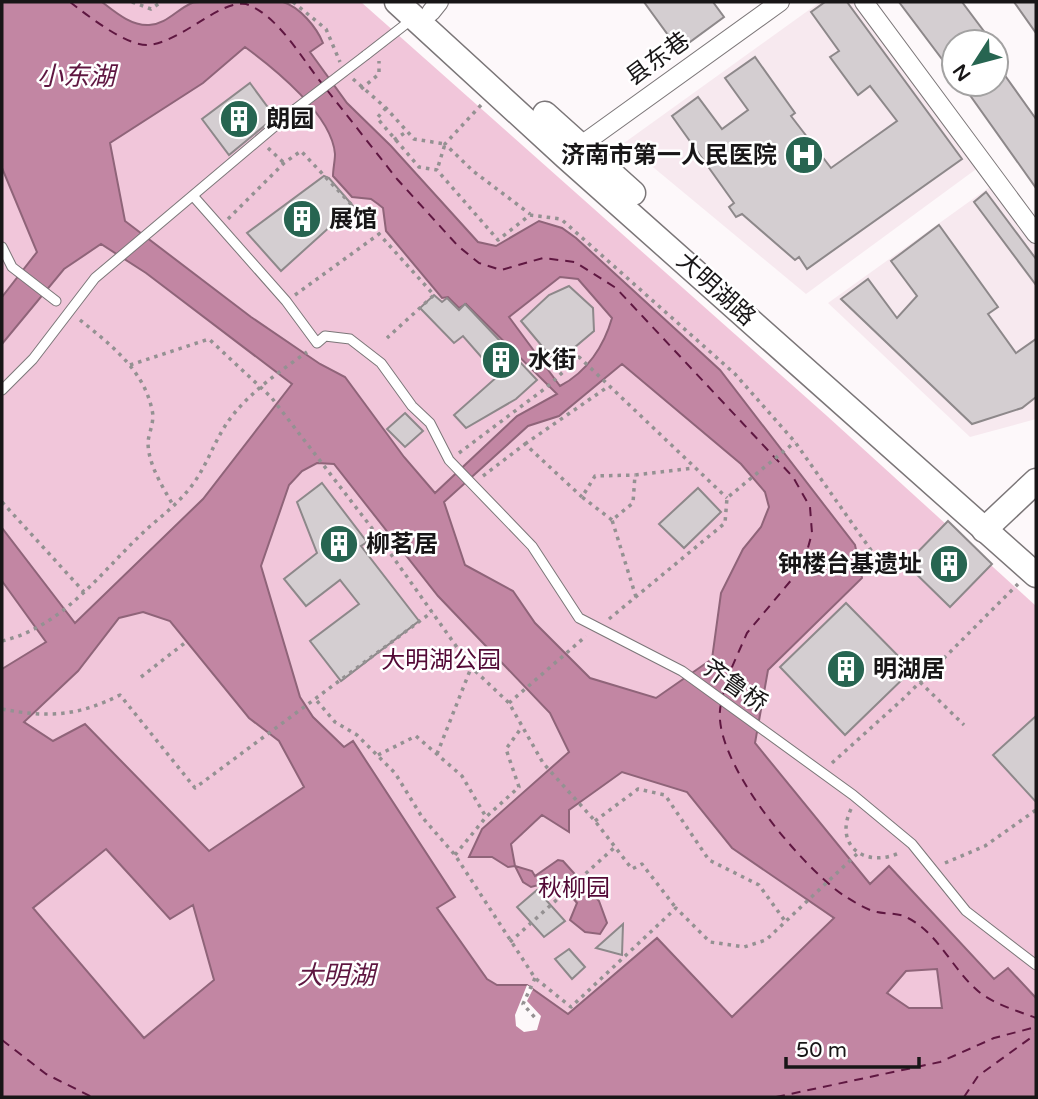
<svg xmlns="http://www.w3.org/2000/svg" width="1038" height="1099" font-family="'Varela Round','Noto Sans SC',sans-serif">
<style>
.built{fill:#f7e9ef}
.green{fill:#f1c6da}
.water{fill:#c286a3;stroke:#8f6479;stroke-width:2;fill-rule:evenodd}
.pier{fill:#fdf8fa}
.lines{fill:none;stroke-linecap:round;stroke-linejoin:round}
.ferry{stroke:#5f1741;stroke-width:2;stroke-dasharray:9 7;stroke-linecap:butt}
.building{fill:#d4ced1;stroke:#8d888a;stroke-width:2}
.lane-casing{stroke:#7b7678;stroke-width:11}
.street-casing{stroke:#7b7678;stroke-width:20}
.secondary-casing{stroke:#7b7678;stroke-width:27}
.path{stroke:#949192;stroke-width:3.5;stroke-dasharray:3.5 5;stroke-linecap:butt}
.lane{stroke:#fff;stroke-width:9}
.street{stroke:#fff;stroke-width:18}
.secondary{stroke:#fff;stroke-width:24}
.lane-bridge-casing{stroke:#7b7678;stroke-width:11;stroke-linecap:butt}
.lane-bridge{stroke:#fff;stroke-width:9}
.labels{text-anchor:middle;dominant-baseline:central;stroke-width:5;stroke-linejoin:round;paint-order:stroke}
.street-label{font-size:24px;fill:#181617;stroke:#fff}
.poi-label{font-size:24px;font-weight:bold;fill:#181617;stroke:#fff;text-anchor:start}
.park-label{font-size:24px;fill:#530936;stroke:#fff}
.water-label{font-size:26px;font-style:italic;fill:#5f1741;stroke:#fff}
</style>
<rect width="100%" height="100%" fill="#fdf8fa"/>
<g class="built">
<path d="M 820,2 L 856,2 L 979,167 L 806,294 L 624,143 Z"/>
<path d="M 991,186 L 1036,244 L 1036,419 L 970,437 L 828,303 Z"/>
</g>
<path class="green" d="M 2,2 L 361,2 L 827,416 L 1036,606 L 1036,1097 L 2,1097 Z"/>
<path class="water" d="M 2,2 L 102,2 C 115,12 131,26 149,25 C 167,24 177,9 192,3 C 196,1 277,0 283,2 C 300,7 317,28 323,43 L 310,52 L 347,103 L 391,146 L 478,242 L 496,246 L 539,221 L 562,228 L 576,238 L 720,370 L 855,545 L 862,578 L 768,670 L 755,743 L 870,884 L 889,866 L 994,979 L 1008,968 L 1036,998 L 1036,1097 L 2,1097 L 2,669 L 46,642 L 2,581 L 2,528 L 75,623 L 203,499 L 292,384 L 146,273 L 101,244 L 64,269 L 2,344 L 2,297 L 37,252 L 2,168 ZM 245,47 C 275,69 332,115 335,154 C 335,161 333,169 333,176 L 352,197 L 371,199 L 378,204 L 383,208 L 386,231 L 442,298 L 448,297 L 459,308 L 466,304 L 557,394 L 517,416 L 435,493 L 404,457 L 345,377 L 320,364 L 251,317 L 125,221 L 110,143 L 203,83 ZM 560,277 L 578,279 L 612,318 C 604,346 587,372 560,386 L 509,317 ZM 622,364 L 741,464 L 765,492 L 769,507 L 761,527 L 743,549 L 721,593 L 712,659 L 656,698 L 590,678 L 535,623 L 513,591 L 465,565 L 444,502 L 528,426 L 559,416 ZM 317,463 L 334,464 L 438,596 L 550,713 L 569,752 L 482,829 L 469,857 L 492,857 L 508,867 L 515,866 L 523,882 L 531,887 L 558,880 L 577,903 L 570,920 L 585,932 L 600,934 L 607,923 L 599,901 L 563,861 L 558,860 L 535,876 L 532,871 L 515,866 L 511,844 L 542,815 L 569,832 L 569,810 L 622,772 L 687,792 L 732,848 L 834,918 L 732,1017 L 657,938 L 568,1014 L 527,985 L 497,985 L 487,979 L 437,908 L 455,897 L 353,741 L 344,747 L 313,717 L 300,697 L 261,566 L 289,485 L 302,471 ZM 143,612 L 170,621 L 249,718 L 279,741 L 304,787 L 209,851 L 85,724 L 53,741 L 24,722 L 78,671 L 119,618 ZM 106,849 L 170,919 L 193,905 L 214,980 L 144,1038 L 33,908 ZM 937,969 L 942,1008 L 909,1008 L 887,993 L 906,971 Z"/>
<path class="pier" d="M 527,985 L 533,989 L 527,1001 L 541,1016 L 537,1030 L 524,1032 L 516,1026 L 515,1015 Z"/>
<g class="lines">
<g class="ferry">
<path d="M 70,2 C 87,15 127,47 149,45 C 183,41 219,0 246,4 C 278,15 302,59 323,85"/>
<path d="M 327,90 L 397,179 L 458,246 L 479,263 L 501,270 L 543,258 L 575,262 L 616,288 L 793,477 L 810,507 L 812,533 L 803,566 L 747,633 L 728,676 L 723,695"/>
<path d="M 721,704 C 708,757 801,866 843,895 C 853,901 866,910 877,912 C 886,914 900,913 908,918 C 939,934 952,969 978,991 C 993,1004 1018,1011 1036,1018"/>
<path d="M 2,1040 L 46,1074 L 92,1097"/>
<path d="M 776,1097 L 940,1062 L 994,1038 L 1036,1027"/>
<path d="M 964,1097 L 978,1076 L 1036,1034"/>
</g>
</g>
<g class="building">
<path d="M 644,2 L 713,2 L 724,17 L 679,50 Z"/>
<path d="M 825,2 L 847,2 L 962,159 L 807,269 L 799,257 L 795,260 L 742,214 L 736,217 L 729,207 L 734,203 L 672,116 L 698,97 L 722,129 L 748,110 L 725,78 L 755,57 L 795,113 L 791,116 L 831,168 L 897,121 L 870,86 L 858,95 L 830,57 L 839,51 L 811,12 Z"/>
<path d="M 899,2 L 962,2 L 992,42 L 954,42 L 954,75 Z"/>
<path d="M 1014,2 L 1036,2 L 1036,33 Z"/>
<path d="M 996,63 L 1036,119 L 1036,188 L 962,84 L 996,84 Z"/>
<path d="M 250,83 L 275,117 L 229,155 L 202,119 Z"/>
<path d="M 324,176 L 329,178 L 353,206 L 281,271 L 247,233 Z"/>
<path d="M 986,192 L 1036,259 L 1036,285 L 974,202 Z"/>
<path d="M 939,225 L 998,307 L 988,314 L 1016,353 L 1036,339 L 1036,397 L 1022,408 L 972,424 L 841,299 L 868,279 L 897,318 L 917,296 L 891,261 Z"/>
<path d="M 569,286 L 593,308 L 594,331 L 556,363 L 521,321 L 549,295 Z"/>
<path d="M 434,295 L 442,302 L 447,298 L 459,310 L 465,304 L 537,380 L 516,399 L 466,428 L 454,415 L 498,376 L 463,336 L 454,343 L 420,308 Z"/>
<path d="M 405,413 L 423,431 L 405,447 L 387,429 Z"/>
<path d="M 322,483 L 367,542 L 361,546 L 419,621 L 341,681 L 310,641 L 359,604 L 340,580 L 306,606 L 284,579 L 317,553 L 297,502 Z"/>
<path d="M 698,488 L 721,512 L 684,548 L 659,524 Z"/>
<path d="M 948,521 L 992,564 L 950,607 L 906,564 Z"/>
<path d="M 846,603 L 912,670 L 845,735 L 780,667 Z"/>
<path d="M 1036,716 L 1036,802 L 993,755 Z"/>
<path d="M 537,890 L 565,921 L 544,937 L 517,907 Z"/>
<path d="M 623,924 L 622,955 L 596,948 Z"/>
<path d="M 569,949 L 585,967 L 572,979 L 555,959 Z"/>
</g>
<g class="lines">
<g class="lane-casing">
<g id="lane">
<path d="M 366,55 L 411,20"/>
<path d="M 194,197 L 286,301 L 317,343 L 325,336 L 350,339 L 381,363 L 412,406 L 430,423 L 449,460 L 532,546 L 579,618 L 682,671 L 853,795 L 912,844 L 966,911 L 1036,965"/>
<path d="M 2,247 L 12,267 L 56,301"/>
<path d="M 2,390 L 33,359 L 95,278 L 294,110"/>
</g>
</g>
<g class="street-casing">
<g id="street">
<path d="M 864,2 L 1036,234"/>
<path d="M 431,12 L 439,2"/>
<path d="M 573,151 L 780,2"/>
</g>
</g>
<g class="secondary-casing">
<g id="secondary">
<path d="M 397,2 L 566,157 L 1036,575"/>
<path d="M 545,114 L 633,193"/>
<path d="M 984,530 L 1036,481"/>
</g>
</g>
<g class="path">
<path d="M 132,2 L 151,9 L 161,2"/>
<path d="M 293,2 L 326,29 L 340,62"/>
<path d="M 353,79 L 386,108 L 414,139 L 445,144 L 437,170"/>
<path d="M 361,89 L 379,74 L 379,61"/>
<path d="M 481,105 L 445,144 L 473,171 L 530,214"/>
<path d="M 386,108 L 377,118 L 419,167 L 437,170 L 498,240 L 530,215 L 561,219 L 735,374 L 795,442 L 880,563"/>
<path d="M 394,140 L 406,132"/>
<path d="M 268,148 L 284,163"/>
<path d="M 228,219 L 284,163 L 301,151 L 379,234"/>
<path d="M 295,295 L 379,234 L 434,295 L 387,338"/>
<path d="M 80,320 C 110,344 144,370 152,410 C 155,421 149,432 148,442 C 148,465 163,487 174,507"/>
<path d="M 130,365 L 209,339 L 271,397 L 378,536 L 471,667 L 509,703 L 543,763 L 595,821 L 632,869 L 642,864 L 676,908"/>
<path d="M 525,444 L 609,386"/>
<path d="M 459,453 L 547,387 L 579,357 L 727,498"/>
<path d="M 483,476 L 525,444 L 582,497"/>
<path d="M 2,502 L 84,592"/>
<path d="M 612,520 L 582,497 L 595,476 L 635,475"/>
<path d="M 636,597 L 612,520 L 633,503 L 635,475 L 694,468"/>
<path d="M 609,619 L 725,523 L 727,498 L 795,442"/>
<path d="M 2,641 C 65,626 102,570 148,528 C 164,514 180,502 193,484 C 207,465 214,442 227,423 C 247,394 279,372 307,352"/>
<path d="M 141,677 L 186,642"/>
<path d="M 920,682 L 964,725"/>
<path d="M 317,701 L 335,722 L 357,735 L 395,773 L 422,817 L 455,855 L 535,978 L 571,1007 L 676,908 L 710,942 L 744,947 L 766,940 L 857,854"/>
<path d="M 509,703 L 586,636"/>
<path d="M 2,709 C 48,718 78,716 120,695 L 195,788 L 432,612"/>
<path d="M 437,754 L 471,668"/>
<path d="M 378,755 L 416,736 L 462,776 L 486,817"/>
<path d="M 832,763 L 903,699 L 1018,584"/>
<path d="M 851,809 C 833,847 867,869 901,852"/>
<path d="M 595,821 L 638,789 L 665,795 L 709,860 L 759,885 L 785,921"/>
<path d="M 455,855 L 486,817 L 519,787 L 506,749 L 522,727"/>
<path d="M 945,863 L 985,846 L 1036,810"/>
<path d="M 510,942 L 615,847"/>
<path d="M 535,978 L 523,1004 L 537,1020"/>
</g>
<use href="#lane" class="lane"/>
<use href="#street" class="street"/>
<use href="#secondary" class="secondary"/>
<g class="lane-bridge-casing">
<path id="lane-bridge" d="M 294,110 L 366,55"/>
</g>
<use href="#lane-bridge" class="lane-bridge"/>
</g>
<defs>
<g id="building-disc" transform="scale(2.0125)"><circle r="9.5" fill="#276551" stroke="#fff"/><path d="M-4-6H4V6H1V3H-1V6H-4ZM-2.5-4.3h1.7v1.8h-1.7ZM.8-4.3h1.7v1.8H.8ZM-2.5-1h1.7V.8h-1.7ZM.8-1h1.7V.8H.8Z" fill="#fff"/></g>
<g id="hospital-disc" transform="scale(2.0125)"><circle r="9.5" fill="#276551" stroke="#fff"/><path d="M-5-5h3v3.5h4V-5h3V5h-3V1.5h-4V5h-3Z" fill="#fff"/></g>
</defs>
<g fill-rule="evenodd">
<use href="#building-disc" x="239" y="119"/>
<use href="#hospital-disc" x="804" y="155"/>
<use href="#building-disc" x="302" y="219"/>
<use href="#building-disc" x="501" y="360"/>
<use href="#building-disc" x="339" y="544"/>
<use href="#building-disc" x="949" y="564"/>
<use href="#building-disc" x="846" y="669"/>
</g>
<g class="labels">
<g class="street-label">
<text transform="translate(658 59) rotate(-36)">县东巷</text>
<text transform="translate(716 289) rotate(42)">大明湖路</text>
<text transform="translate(735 686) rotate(35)">齐鲁桥</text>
</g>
<g class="poi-label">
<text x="266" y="119">朗园</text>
<text x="777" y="155" text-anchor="end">济南市第一人民医院</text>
<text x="329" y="219">展馆</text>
<text x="528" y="360">水街</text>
<text x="366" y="544">柳茗居</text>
<text x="922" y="564" text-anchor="end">钟楼台基遗址</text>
<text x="873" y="669">明湖居</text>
</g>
<g class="park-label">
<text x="441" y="660">大明湖公园</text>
<text x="574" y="888">秋柳园</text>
</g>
<g class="water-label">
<text x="76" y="76">小东湖</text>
<text x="336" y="975">大明湖</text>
</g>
</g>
<rect width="1038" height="1099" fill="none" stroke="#181617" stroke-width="7"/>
<g transform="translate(975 63) rotate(234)"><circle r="33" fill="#ffffff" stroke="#a3a2a2" stroke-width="2"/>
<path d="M0-5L12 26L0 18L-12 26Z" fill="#276551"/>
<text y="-10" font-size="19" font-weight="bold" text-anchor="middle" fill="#181617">N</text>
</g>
<path d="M786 1057v10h133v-10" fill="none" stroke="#181617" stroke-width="3.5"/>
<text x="796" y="1057" font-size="21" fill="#181617" stroke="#ffffff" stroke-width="5" paint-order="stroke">50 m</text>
</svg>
